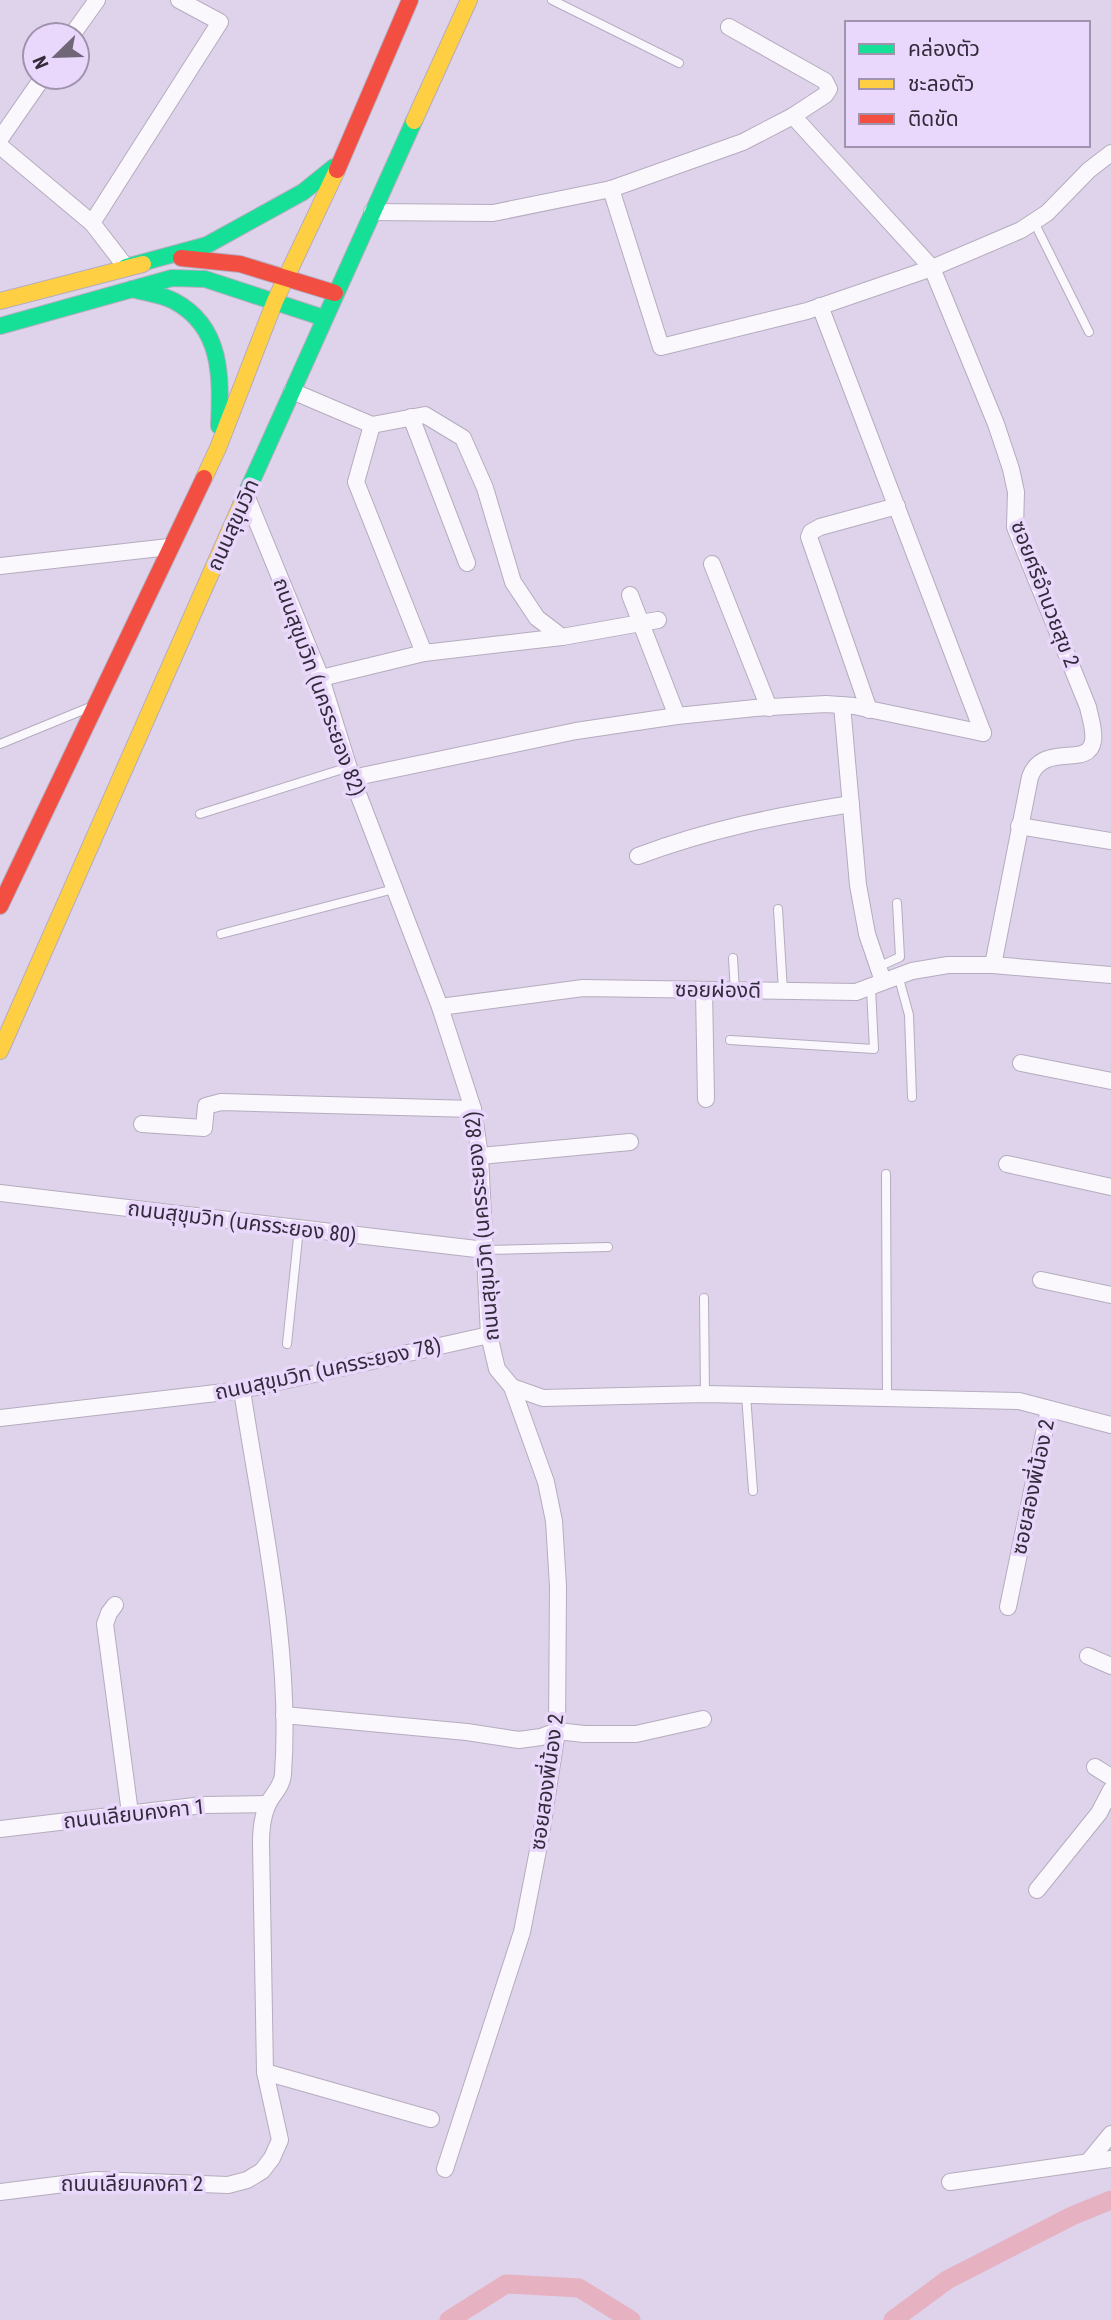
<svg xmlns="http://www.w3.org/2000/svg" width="1111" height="2320" font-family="'Roboto Condensed','Noto Sans Thai',sans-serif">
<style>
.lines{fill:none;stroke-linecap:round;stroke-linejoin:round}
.canal{stroke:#e6b1c1;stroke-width:19}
.lane-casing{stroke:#b5acbf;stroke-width:10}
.street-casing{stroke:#b5acbf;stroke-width:18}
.fast-casing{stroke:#b5acbf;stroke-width:18}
.slow-casing{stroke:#b5acbf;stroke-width:18}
.jam-casing{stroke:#b5acbf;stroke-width:18}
.lane{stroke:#faf8fc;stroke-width:8}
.street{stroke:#faf8fc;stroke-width:16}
.fast{stroke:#16e098;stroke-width:16}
.slow{stroke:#ffcf43;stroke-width:16}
.jam{stroke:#f24e42;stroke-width:16}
.labels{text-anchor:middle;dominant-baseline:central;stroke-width:7;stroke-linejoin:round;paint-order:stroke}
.street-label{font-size:21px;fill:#332b3b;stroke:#e9d8fb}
</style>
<rect width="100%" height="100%" fill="#ded3ea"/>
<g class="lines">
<g class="canal">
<path d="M 449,2320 L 506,2284 L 579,2288 L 631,2320"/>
<path d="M 893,2320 L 947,2280 L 1072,2216 L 1111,2200"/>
</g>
<g class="lane-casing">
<g id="lane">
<path d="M 552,0 L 679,63"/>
<path d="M 1034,222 L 1089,332"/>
<path d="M 0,744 L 88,708"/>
<path d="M 200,814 L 349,767"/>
<path d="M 778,909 L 783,991"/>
<path d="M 221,934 L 394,889"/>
<path d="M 733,958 L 735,991"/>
<path d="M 878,967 L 900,957 L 897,903"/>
<path d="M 898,975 L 909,1015 L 912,1097"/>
<path d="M 730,1040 L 874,1049 L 871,988"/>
<path d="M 886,1174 L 887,1398"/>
<path d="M 485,1250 L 608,1247"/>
<path d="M 704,1298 L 705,1394"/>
<path d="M 287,1344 L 299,1228"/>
<path d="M 746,1395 L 753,1491"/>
</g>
</g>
<g class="street-casing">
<g id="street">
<path d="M 72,35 L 97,0"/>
<path d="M 793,116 L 932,268 L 996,424 L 1011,469 L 1016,492 L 1015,527 L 1088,707 C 1090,717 1095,731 1093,741 C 1089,769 1043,741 1030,777 L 993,965"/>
<path d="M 0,139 L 43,77"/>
<path d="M 0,146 L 92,223 L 126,267"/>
<path d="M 611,189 L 661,347 L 807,311 L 932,268 L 1021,230 L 1047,213 L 1089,170 L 1111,153"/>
<path d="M 372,212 L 493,213 L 611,189 L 743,142 L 793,116 L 825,95 L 829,89 L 825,81 L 729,27"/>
<path d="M 92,223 L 220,22 L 179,0"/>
<path d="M 820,306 L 983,733"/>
<path d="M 292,391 L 372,425 L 425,415 L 463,438 L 485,488 L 513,582 L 537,618 L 562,637 L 658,620"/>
<path d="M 411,417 L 467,563"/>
<path d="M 372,425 L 356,482 L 424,653"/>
<path d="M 246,495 L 321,678 L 352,778 L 440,1007 L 473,1109 L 480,1156 L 489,1335 L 497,1369 L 512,1387 L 543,1398 L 705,1394 L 1019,1401 L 1111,1425"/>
<path d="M 712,564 L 769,708"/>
<path d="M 0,566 L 169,547"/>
<path d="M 630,595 L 677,716"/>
<path d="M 321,678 L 424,653 L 562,637"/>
<path d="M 842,705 L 858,885 L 867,934 L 883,981"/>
<path d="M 869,710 L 809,537 L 811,532 L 820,527 L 897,506"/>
<path d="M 352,778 L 576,731 L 677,716 L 755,708 L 826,704 L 854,706 L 983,733"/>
<path d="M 1019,826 L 1111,841"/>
<path d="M 638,856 C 710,829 776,816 851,804"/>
<path d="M 704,990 L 706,1099"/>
<path d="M 440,1007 L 583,988 L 856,992 L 912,971 L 948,965 L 993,965 L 1111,975"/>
<path d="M 1021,1063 L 1111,1081"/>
<path d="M 142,1124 L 204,1128 L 206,1106 L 221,1102 L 473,1109"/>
<path d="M 480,1156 L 630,1142"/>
<path d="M 1007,1164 L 1111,1187"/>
<path d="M 0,1193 L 485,1250"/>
<path d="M 1041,1280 L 1111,1295"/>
<path d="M 0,1418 L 242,1390 L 489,1335"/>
<path d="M 115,1605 L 109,1613 L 105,1624 L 130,1813"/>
<path d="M 1008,1607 L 1049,1409"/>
<path d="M 1088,1656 L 1111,1666"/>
<path d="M 284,1715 L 467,1732 L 519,1740 L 541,1737 L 557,1731 L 584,1734 L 636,1734 L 703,1719"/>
<path d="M 1095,1767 L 1111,1777"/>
<path d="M 0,1829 L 203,1805 L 268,1804"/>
<path d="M 1037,1890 L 1099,1813 L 1111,1790"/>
<path d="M 265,2072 L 431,2119"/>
<path d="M 1088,2162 L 1111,2134"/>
<path d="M 445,2169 L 522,1932 L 541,1835 L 557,1731 L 558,1586 L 554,1521 L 546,1482 L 512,1387"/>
<path d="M 950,2182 L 1111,2159"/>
<path d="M 0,2192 L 96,2180 L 228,2185 L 247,2180 L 262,2171 L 272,2158 L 280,2140 L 265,2072 L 261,1843 C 261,1831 262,1818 267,1806 C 272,1794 282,1788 283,1774 C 292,1647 261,1516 242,1390"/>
</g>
</g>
<g class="fast-casing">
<g id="fast">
<path d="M 126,267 L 207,245 L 303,192 L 334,167"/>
<path d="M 132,289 C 146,293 161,294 174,301 C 223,327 221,378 219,426"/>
<path d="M 0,326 L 172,278 L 205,279 L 324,318"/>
<path d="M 241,505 L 414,121"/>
</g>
</g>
<g class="slow-casing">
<g id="slow">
<path d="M 414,121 L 469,0"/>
<path d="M 0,301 L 143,264"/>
<path d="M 204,478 L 218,448 L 275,301 L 337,170"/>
<path d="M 0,1051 L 241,505"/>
</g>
</g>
<g class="jam-casing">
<g id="jam">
<path d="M 337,170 L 410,0"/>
<path d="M 181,258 L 240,264 L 335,293"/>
<path d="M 0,906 L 204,478"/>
</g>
</g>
<use href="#lane" class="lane"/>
<use href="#street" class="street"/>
<use href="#fast" class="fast"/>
<use href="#slow" class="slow"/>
<use href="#jam" class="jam"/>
</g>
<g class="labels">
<g class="street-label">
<text transform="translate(233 525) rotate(-66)">ถนนสุขุมวิท</text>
<text transform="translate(1045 594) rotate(69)">ซอยศรีอำนวยสุข 2</text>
<text transform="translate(319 687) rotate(70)">ถนนสุขุมวิท (นครระยอง 82)</text>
<text transform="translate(718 990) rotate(1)">ซอยผ่องดี</text>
<text transform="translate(242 1222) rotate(7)">ถนนสุขุมวิท (นครระยอง 80)</text>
<text transform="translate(482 1226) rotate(-95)">ถนนสุขุมวิท (นครระยอง 82)</text>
<text transform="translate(328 1369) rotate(-12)">ถนนสุขุมวิท (นครระยอง 78)</text>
<text transform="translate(1033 1487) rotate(-78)">ซอยสองพี่น้อง 2</text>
<text transform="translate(547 1782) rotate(-82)">ซอยสองพี่น้อง 2</text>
<text transform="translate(134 1814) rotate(-6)">ถนนเลียบคงคา 1</text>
<text x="132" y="2184">ถนนเลียบคงคา 2</text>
</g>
</g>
<rect x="845" y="21" width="245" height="126" fill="#e9d8fb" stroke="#a093ae" stroke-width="2"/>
<rect x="859" y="44" width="35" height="10" fill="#16e098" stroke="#a093ae" stroke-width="2"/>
<text x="908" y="56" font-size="21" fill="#332b3b">คล่องตัว</text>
<rect x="859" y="79" width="35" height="10" fill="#ffcf43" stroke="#a093ae" stroke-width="2"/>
<text x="908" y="91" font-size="21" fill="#332b3b">ชะลอตัว</text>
<rect x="859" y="114" width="35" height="10" fill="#f24e42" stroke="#a093ae" stroke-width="2"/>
<text x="908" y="126" font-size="21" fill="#332b3b">ติดขัด</text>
<g transform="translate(56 56) rotate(247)"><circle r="33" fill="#e9d8fb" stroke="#a093ae" stroke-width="2"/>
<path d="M0-5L12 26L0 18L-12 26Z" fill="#6f6678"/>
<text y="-10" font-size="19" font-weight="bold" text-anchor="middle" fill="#332b3b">N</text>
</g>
</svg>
